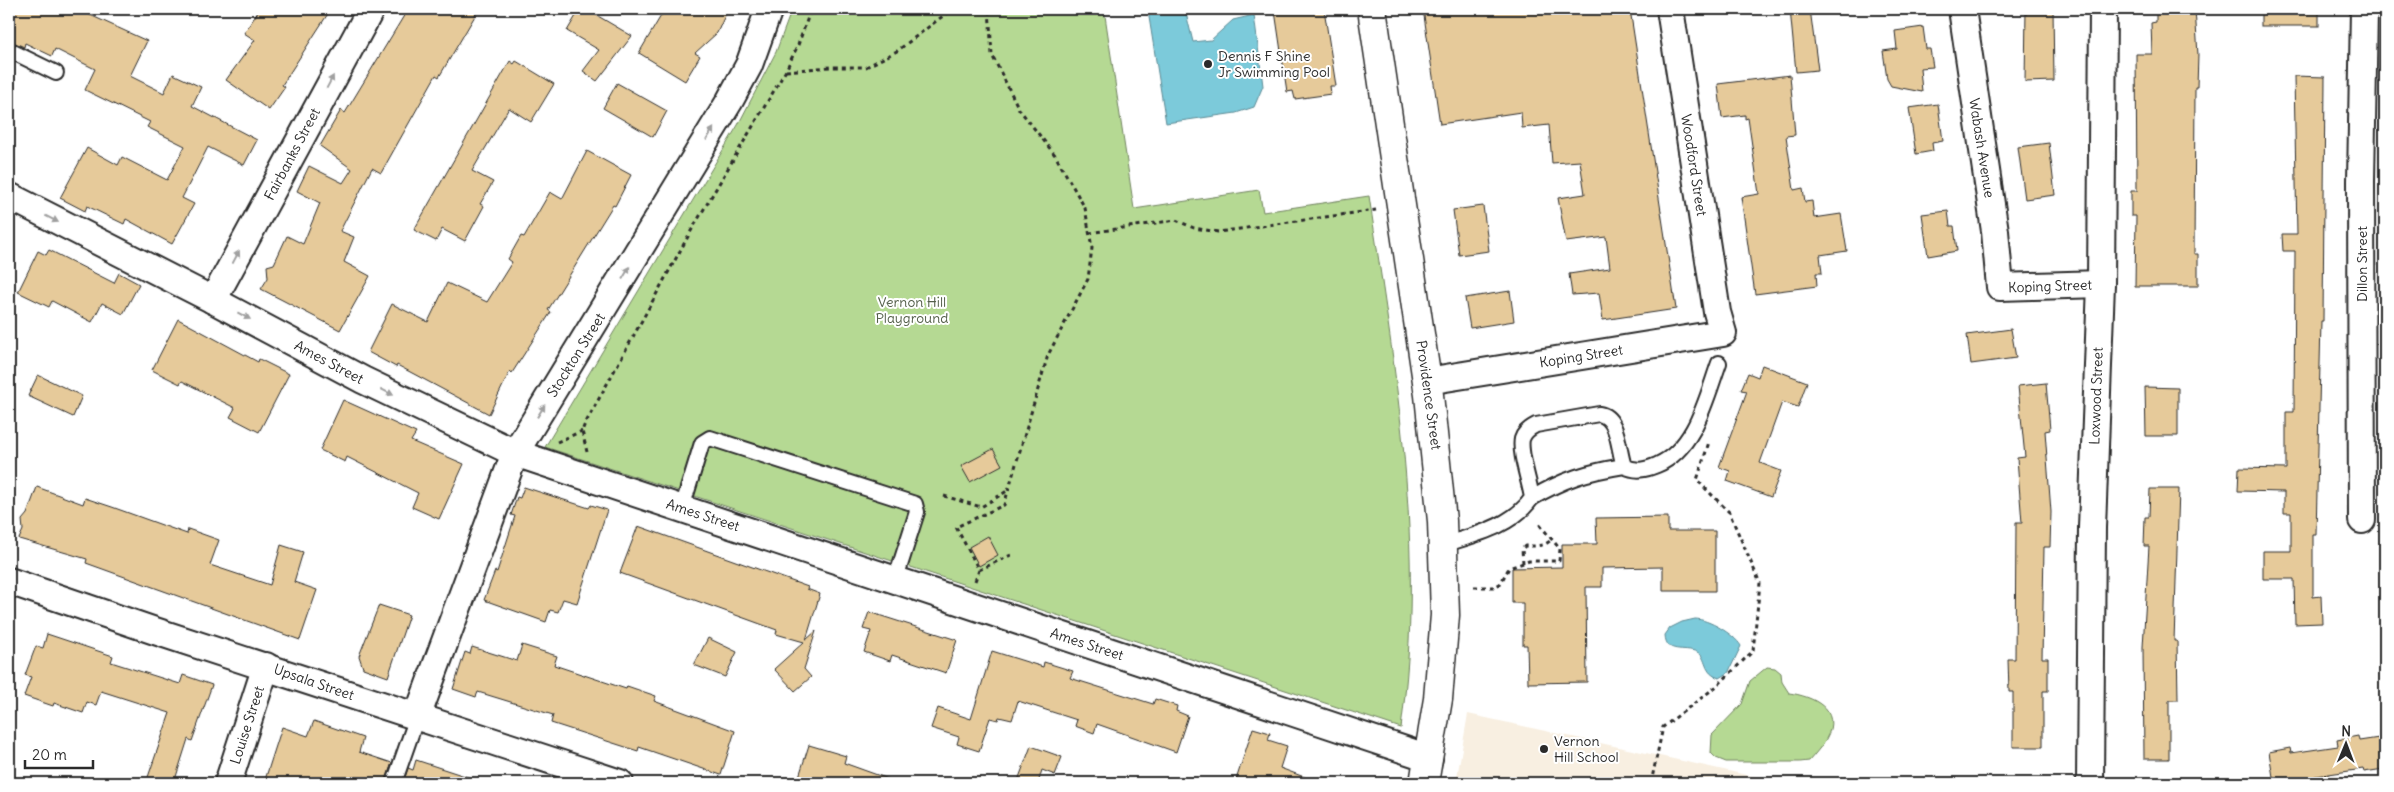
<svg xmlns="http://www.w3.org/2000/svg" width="2394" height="792" font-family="Delius,sans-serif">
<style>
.built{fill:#f8efe1}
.green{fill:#b5d993;stroke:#70825f}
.water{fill:#7ccada;stroke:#5c8a94}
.building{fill:#e6ca9a;stroke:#2b2b2b}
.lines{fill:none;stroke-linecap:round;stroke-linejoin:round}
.lane-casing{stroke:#2b2b2b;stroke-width:18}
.street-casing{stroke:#2b2b2b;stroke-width:30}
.secondary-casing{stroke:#2b2b2b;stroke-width:31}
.path{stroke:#2b2b2b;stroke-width:3;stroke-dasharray:4 4;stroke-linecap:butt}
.lane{stroke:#fff;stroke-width:14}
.street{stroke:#fff;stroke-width:26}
.secondary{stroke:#fff;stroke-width:28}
.oneway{fill:#a0a0a0}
.poi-dot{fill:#2b2b2b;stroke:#fff;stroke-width:2}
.labels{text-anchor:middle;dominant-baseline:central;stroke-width:4;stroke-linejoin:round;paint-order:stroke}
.poi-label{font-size:14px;fill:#2b2b2b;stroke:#fff;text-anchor:start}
.street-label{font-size:14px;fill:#2b2b2b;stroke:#fff}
.park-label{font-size:14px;fill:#545f4a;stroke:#fff}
</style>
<rect width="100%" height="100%" fill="#fff"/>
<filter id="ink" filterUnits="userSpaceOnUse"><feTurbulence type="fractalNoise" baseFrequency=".02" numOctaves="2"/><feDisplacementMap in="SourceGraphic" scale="10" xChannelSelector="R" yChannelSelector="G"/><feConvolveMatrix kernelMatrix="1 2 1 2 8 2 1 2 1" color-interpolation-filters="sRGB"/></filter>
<g filter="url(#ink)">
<path class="built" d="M 1468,714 L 1783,783 L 1456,783 Z"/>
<g class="green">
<path d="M 792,9 L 1104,9 L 1134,209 L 1259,190 L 1263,212 L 1369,196 C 1396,375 1426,546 1401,728 L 545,447 L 738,125 L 776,52 Z"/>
<path d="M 1767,667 L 1775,668 L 1781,673 L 1782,682 L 1789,693 C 1812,696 1843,709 1826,739 C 1822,746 1815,754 1809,761 L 1800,762 L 1726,762 L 1716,758 L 1711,753 L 1712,735 L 1742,704 L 1750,681 Z"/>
</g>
<g class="water">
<path d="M 1161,9 L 1185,9 L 1193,42 L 1211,40 L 1233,20 L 1254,15 L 1263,86 L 1254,107 L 1236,113 L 1166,123 L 1148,11 Z"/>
<path d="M 1695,619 C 1708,619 1734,634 1741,646 L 1728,673 L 1720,678 C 1702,674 1708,657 1697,652 C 1684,646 1666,655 1665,635 L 1670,628 L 1682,622 Z"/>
</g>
<g class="building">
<path d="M 9,9 L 77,9 L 147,41 L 130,76 L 164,93 L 173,74 L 201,87 L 192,106 L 257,140 L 244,165 L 208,147 L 182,198 L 194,204 L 172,244 L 126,219 L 124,224 L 87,206 L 85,211 L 60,198 L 87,148 L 118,165 L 122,157 L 167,180 L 185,146 L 147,127 L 150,122 L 85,90 L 95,69 L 55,49 L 52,56 L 25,43 L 24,47 L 9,40 Z"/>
<path d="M 260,9 L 331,9 L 282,85 L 285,87 L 269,110 L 226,80 L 255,40 L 244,33 Z"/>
<path d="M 408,9 L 479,9 L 439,77 L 436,75 L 381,173 L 372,168 L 340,231 L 354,237 L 344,262 L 370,276 L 340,330 L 261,289 L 268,278 L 267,266 L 274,264 L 287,236 L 303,244 L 320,203 L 297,191 L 309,166 L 343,183 L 352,169 L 320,146 L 341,110 L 345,113 Z"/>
<path d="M 580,9 L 586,9 L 632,36 L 597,81 L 583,71 L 599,50 L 567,31 Z"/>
<path d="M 665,9 L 728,9 L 717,33 L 695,53 L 700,56 L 685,81 L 639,53 Z"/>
<path d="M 1290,9 L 1324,9 L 1336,86 L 1330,86 L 1331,94 L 1295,99 L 1293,91 L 1287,92 L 1275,11 Z"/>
<path d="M 1423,9 L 1630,9 L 1676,309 L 1603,320 L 1599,293 L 1572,295 L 1569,274 L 1610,268 L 1606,237 L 1566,242 L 1558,198 L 1585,194 L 1580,161 L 1552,163 L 1549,125 L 1522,128 L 1521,112 L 1440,124 Z"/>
<path d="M 1790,9 L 1810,9 L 1818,70 L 1796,72 Z"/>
<path d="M 2026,9 L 2053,9 L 2054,81 L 2025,82 Z"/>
<path d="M 2156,9 L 2195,9 L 2198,55 L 2197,87 L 2195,87 L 2194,254 L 2198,254 L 2198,286 L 2135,286 L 2136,216 L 2131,216 L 2131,191 L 2137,191 L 2136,54 L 2152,54 L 2151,23 L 2156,22 Z"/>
<rect x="2261" y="9" width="58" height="17"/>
<path d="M 1923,27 L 1926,49 L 1930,49 L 1933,67 L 1920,68 L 1922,92 L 1891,86 L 1887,79 L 1883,51 L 1897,49 L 1895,31 Z"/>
<path d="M 510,61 L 514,64 L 516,61 L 554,84 L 531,122 L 509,108 L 472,171 L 493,182 L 480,204 L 484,206 L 465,241 L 442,229 L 436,241 L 414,230 Z"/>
<path d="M 1790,75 L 1795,135 L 1786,136 L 1794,190 L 1803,188 L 1805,202 L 1812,201 L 1814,218 L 1841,214 L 1847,251 L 1820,255 L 1822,273 L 1816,273 L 1817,286 L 1755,294 L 1741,197 L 1759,194 L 1748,118 L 1745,119 L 1745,115 L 1722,118 L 1718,84 Z"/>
<path d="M 2294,76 L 2325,77 L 2323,321 L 2321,321 L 2316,534 L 2313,534 L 2313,597 L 2321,596 L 2322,623 L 2295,624 L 2294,579 L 2263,579 L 2263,551 L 2291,551 L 2291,513 L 2284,513 L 2284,492 L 2238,491 L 2239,468 L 2286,469 L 2286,412 L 2294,412 L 2295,251 L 2283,251 L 2282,234 L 2297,234 Z"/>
<path d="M 617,83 L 667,111 L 653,137 L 603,108 Z"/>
<path d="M 1938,104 L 1943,141 L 1932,143 L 1933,151 L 1916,154 L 1909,108 Z"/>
<path d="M 2049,143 L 2055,195 L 2025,199 L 2018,147 Z"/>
<path d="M 587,151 L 631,175 L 615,206 L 613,205 L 548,310 L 551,312 L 512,373 L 510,371 L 489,414 L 397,365 L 396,367 L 368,352 L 392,304 L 428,322 L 447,283 L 487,302 L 512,262 L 508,259 L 521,236 L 524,237 L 550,192 L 562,199 Z"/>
<path d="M 1483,206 L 1489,251 L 1459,255 L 1453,210 Z"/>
<path d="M 1948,211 L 1950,226 L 1954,226 L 1957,251 L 1928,256 L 1922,214 Z"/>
<path d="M 49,250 L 114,283 L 119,273 L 139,284 L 123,314 L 102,303 L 92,322 L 52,301 L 49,307 L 18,292 L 38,251 L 46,255 Z"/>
<path d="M 1510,291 L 1514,321 L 1470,328 L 1465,298 Z"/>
<path d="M 178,319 L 258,362 L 259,359 L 289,374 L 259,432 L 230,417 L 235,408 L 182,381 L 180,384 L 152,370 Z"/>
<path d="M 2011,329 L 2016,358 L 1971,364 L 1967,335 Z"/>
<path d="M 1762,365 L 1807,382 L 1798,407 L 1782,402 L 1760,463 L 1781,471 L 1771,497 L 1727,481 L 1730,471 L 1719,467 L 1747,391 L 1741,390 L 1748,373 L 1758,377 Z"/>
<path d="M 38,375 L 82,396 L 73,417 L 28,396 Z"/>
<path d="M 2046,383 L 2050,430 L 2045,431 L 2051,512 L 2050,547 L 2044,547 L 2042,658 L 2048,658 L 2048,691 L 2043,691 L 2043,747 L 2013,747 L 2013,692 L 2009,692 L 2008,659 L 2015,659 L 2016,523 L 2022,523 L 2017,458 L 2025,457 L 2018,386 Z"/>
<path d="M 2145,387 L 2178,388 L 2178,436 L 2146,436 Z"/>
<path d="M 343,400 L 416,433 L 411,441 L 464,464 L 439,519 L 412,507 L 418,493 L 347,457 L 345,462 L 320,450 Z"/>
<path d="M 993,449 L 1002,465 L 970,482 L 961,466 Z"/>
<path d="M 37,487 L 83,504 L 85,498 L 112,507 L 187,534 L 188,529 L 219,540 L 210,565 L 270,585 L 281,545 L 303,552 L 294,582 L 317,590 L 300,640 L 86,563 L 87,559 L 19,539 L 23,530 L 22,520 L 27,514 Z"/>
<path d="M 524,487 L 589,508 L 591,505 L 607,510 L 577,603 L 563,599 L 558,612 L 550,610 L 546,622 L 484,600 L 495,571 L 497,572 L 515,516 L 511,515 L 517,497 L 520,498 Z"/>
<path d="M 2150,489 L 2179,489 L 2174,641 L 2177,641 L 2178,700 L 2169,700 L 2169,759 L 2144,759 L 2143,647 L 2149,546 L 2144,546 L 2145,517 L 2149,517 Z"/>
<path d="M 1668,517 L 1668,531 L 1715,531 L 1715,591 L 1663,591 L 1663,567 L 1602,568 L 1602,587 L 1586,587 L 1587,682 L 1528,683 L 1527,645 L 1523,645 L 1523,603 L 1512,603 L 1512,568 L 1562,567 L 1562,544 L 1597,544 L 1596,518 Z"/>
<path d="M 638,526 L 808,587 L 807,589 L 820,594 L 806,640 L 816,631 L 804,669 L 811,677 L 795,691 L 774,669 L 804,642 L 776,634 L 777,630 L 620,573 Z"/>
<path d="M 988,536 L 998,555 L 979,566 L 969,547 Z"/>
<path d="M 379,605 L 409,615 L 388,677 L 363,668 L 359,656 Z"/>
<path d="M 869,612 L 957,640 L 946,673 L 892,655 L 890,661 L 864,652 L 871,631 L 863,629 Z"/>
<path d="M 47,634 L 113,656 L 111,662 L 180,684 L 183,675 L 212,685 L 192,741 L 188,739 L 174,783 L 146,783 L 170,713 L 101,691 L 96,705 L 87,702 L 83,713 L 54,703 L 53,706 L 24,696 L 31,677 L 25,675 L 36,646 L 43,648 Z"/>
<path d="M 708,638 L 737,652 L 725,677 L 694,665 Z"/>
<path d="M 522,645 L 557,656 L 554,665 L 626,689 L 627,686 L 656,696 L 654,701 L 735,731 L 721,775 L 639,747 L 638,751 L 551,723 L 553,715 L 478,692 L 476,697 L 453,689 L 465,652 L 470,654 L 472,647 L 517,661 Z"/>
<path d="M 992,651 L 1043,667 L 1044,662 L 1073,671 L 1070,678 L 1153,704 L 1155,699 L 1177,706 L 1176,711 L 1188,716 L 1176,752 L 1097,724 L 1094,733 L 1075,726 L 1077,720 L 1018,701 L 1012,720 L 999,717 L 998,720 L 990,718 L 979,751 L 957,744 L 959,737 L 931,728 L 938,708 L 971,719 Z"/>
<path d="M 314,721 L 363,738 L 359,752 L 392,763 L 385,783 L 264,783 L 282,727 L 308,736 Z"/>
<path d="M 1253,728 L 1270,733 L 1268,740 L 1287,746 L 1280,768 L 1315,781 L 1315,783 L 1235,783 Z"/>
<path d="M 2358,736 L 2359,741 L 2379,738 L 2384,769 L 2364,772 L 2363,769 L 2315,776 L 2316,781 L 2298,783 L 2295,780 L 2274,783 L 2269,752 L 2290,748 L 2291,753 L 2338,746 L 2337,740 Z"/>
<path d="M 809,745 L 846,756 L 844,763 L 894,781 L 893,783 L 797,783 Z"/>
<path d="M 1031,746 L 1062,757 L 1055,775 L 1042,770 L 1038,783 L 1017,783 Z"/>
<path d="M 416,760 L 477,780 L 476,783 L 403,783 L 408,768 L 413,770 Z"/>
</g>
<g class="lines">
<g class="lane-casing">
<g id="lane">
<path d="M 9,50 L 56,73"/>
<path d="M 1532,498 C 1564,479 1587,472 1624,466"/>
<path d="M 682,508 L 702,443 L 710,438 L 915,504 L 917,512 L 895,581"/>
<path d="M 1443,545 C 1474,535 1512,527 1532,498 C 1530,483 1519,453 1522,439 C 1524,432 1530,428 1536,425 L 1599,414 C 1619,417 1618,450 1624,466 C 1636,472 1645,470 1657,465 C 1695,449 1706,399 1719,363"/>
<path d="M 394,783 L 417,717"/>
</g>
</g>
<g class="street-casing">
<g id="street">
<path d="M 1962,9 L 1995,231 L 2000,287 L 2101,284"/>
<path d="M 9,196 L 213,300 L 363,380 L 515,453 L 1429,758"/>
<path d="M 213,300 L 371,9"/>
<path d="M 1427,381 L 1723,333 L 1717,312 L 1670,9"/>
<path d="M 2362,520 L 2361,181 L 2364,9"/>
<path d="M 9,581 L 155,631 L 620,783"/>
<path d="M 417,717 L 515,453 L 729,102 L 749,65 L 769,9"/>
<path d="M 228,783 L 266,666"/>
<path d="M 2090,783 L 2092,528 L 2101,284 L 2103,9"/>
</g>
</g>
<g class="secondary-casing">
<path id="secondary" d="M 1372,9 L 1429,395 L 1442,521 L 1445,615 L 1438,699 L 1424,783"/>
</g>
<g class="path">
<path d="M 786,71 L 830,67 L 866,67 L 897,51 L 952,9"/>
<path d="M 1089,233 L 1176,220 L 1194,228 L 1218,232 L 1376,210"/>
<path d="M 557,442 L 582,431"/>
<path d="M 587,452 L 582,431 L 584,426 L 691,231 L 785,72 L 798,45 L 811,9"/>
<path d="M 944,496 L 981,507 L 1007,491"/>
<path d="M 1523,563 L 1522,549 L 1525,546 C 1534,546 1545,547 1552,539"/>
<path d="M 979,570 L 1011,555"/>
<path d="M 975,581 L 979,570 L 956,527 L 1004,505 L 1048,355 L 1088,279 L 1092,248 L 1085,208 L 1055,155 L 1019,109 L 992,55 L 989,9"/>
<path d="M 1474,587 L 1493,587 L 1500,584 L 1509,568 L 1529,561 L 1559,561 L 1560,549 L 1539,524"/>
<path d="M 1651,783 L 1663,727 L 1717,686 L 1753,651 L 1760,583 L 1729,512 L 1697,480 L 1709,442"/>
</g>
<use href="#lane" class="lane"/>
<use href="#street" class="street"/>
<use href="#secondary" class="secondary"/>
</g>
<defs><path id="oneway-solid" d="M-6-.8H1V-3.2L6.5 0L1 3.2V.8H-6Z" transform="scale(1.25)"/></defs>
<g class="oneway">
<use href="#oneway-solid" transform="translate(330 82) rotate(-62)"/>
<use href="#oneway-solid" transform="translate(710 134) rotate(-59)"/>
<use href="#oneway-solid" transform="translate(52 219) rotate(27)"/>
<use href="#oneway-solid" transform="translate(236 257) rotate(-62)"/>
<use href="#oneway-solid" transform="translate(626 273) rotate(-59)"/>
<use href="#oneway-solid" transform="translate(244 316) rotate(28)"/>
<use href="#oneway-solid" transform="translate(387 392) rotate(26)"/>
<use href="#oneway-solid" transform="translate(541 411) rotate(-58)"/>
</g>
</g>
<g class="poi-dot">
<circle cx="1208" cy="64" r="5"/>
<circle cx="1544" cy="749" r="5"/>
</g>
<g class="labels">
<g class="poi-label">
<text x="1218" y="56">Dennis F Shine<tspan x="1218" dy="16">Jr Swimming Pool</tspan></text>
<text x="1554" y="741">Vernon<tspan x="1554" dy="16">Hill School</tspan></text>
</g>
<g class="street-label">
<text transform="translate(1982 148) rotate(81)">Wabash Avenue</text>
<text transform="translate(292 154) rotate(-62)">Fairbanks Street</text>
<text transform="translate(1694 165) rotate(81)">Woodford Street</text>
<text transform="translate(2362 264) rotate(-90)">Dillon Street</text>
<text transform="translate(2050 286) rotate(-2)">Koping Street</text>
<text transform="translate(576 355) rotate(-58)">Stockton Street</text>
<text transform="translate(1581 356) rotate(-9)">Koping Street</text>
<text transform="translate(329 362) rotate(28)">Ames Street</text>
<text transform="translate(1429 395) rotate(82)">Providence Street</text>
<text transform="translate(2096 396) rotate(-88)">Loxwood Street</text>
<text transform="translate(703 515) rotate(18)">Ames Street</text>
<text transform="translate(1087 644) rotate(18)">Ames Street</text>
<text transform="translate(314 682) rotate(19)">Upsala Street</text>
<text transform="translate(247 725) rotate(-72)">Louise Street</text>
</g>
<g class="park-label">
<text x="912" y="302">Vernon Hill<tspan x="912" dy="16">Playground</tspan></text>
</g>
</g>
<rect width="2394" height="792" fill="none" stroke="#fff" stroke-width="30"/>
<rect x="15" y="15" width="2364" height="762" fill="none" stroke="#2b2b2b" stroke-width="2" filter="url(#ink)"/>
<g transform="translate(2346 744) rotate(1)" stroke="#ffffff" stroke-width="4" paint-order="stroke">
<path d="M0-4L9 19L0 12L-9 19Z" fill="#2b2b2b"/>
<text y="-8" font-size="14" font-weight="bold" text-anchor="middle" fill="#2b2b2b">N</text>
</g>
<path d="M25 760v8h68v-8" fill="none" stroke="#2b2b2b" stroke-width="2.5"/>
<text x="32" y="760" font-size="15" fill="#2b2b2b" stroke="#ffffff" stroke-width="4" paint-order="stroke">20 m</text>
</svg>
